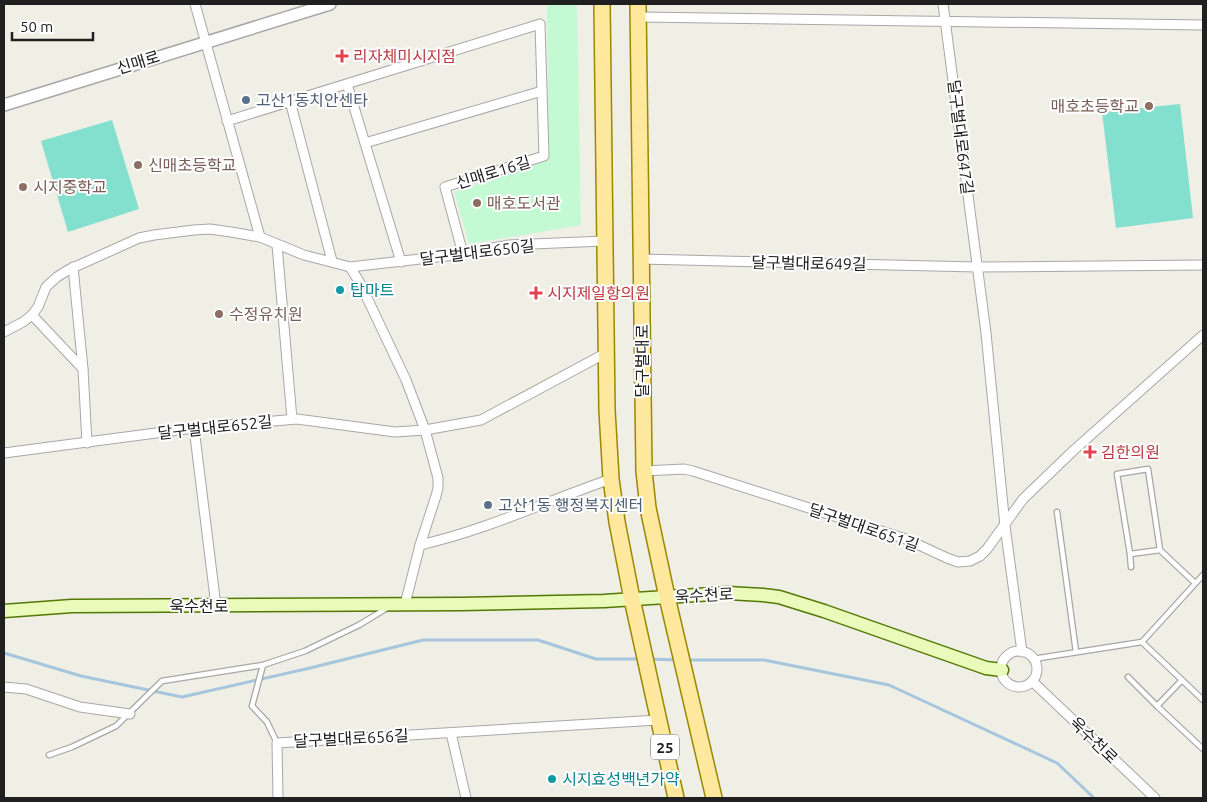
<svg xmlns="http://www.w3.org/2000/svg" width="1207" height="802" font-family="Ubuntu,'Noto Sans KR',sans-serif">
<style>
.park{fill:#c3fad3}
.pitch{fill:#83e0cf}
.lines{fill:none;stroke-linecap:round;stroke-linejoin:round}
.stream{stroke:#a6c6de;stroke-width:3}
.service-casing{stroke:#a7a7a7;stroke-width:7}
.minor-casing{stroke:#a7a7a7;stroke-width:11}
.tertiary-casing{stroke:#a7a7a7;stroke-width:14}
.secondary-casing{stroke:#547904;stroke-width:15}
.primary-casing{stroke:#9b8800;stroke-width:18}
.service{stroke:#fff;stroke-width:4.5}
.minor{stroke:#fff;stroke-width:9}
.tertiary{stroke:#fff;stroke-width:11}
.secondary{stroke:#e9faba;stroke-width:12}
.primary{stroke:#fde89e;stroke-width:15}
.health-dot{fill:#e0444e;stroke:#fff;stroke-width:2}
.service-dot{fill:#5c6f8a;stroke:#fff;stroke-width:2}
.education-dot{fill:#8d6e63;stroke:#fff;stroke-width:2}
.culture-dot{fill:#0f9aa8;stroke:#fff;stroke-width:2}
.labels{text-anchor:middle;dominant-baseline:central;stroke-width:4;stroke-linejoin:round;paint-order:stroke}
.shield{fill:#fff;stroke:#636363;stroke-width:1}
.shield-label{font-size:15px;font-weight:bold;fill:#202020}
.health-label{font-size:16px;fill:#be3a42;stroke:#fff;text-anchor:start}
.street-label{font-size:16px;fill:#202020;stroke:#fff}
.service-label{font-size:16px;fill:#4e5e75;stroke:#fff;text-anchor:start}
.education-label{font-size:16px;fill:#785e54;stroke:#fff;text-anchor:start}
.culture-label{font-size:16px;fill:#0d838f;stroke:#fff;text-anchor:start}
</style>
<rect width="100%" height="100%" fill="#f0efe6"/>
<path class="park" d="M 547,4 L 577,4 L 581,225 L 469,244 L 454,192 L 549,160 Z"/>
<g class="pitch">
<path d="M 1180,104 L 1193,218 L 1116,228 L 1102,112 Z"/>
<path d="M 112,120 L 139,209 L 68,232 L 41,141 Z"/>
</g>
<g class="lines">
<g class="stream">
<path d="M 4,653 L 81,676 L 182,697 L 310,668 L 423,640 L 538,640 L 596,659 L 641,659"/>
<path d="M 649,659 L 678,660"/>
<path d="M 687,660 L 764,660 L 889,685 L 1057,763 L 1094,798"/>
</g>
<g class="service-casing">
<g id="service">
<path d="M 1057,512 L 1076,652"/>
<path d="M 1160,550 L 1130,554 L 1117,474 L 1148,469 L 1160,550 L 1195,583"/>
<path d="M 1130,554 L 1131,567"/>
<path d="M 1142,642 L 1203,700"/>
<path d="M 1033,659 L 1142,642 L 1203,575"/>
<path d="M 263,665 L 252,706 L 267,722 L 277,743"/>
<path d="M 1128,677 L 1157,706"/>
<path d="M 1182,680 L 1157,706 L 1203,749"/>
<path d="M 49,755 L 72,747 L 116,726 L 162,681 L 263,665 L 305,651 L 359,625 L 387,608"/>
</g>
</g>
<g class="minor-casing">
<g id="minor">
<path d="M 195,4 L 260,237"/>
<path d="M 943,4 L 986,333 L 1005,526 L 1022,652"/>
<path d="M 639,17 L 1203,25"/>
<path d="M 347,84 L 401,262"/>
<path d="M 290,101 L 332,261"/>
<path d="M 227,121 L 540,24 L 544,156 L 445,187 L 463,254"/>
<path d="M 365,143 L 542,91"/>
<path d="M 277,245 L 292,419"/>
<path d="M 641,259 L 977,267 L 1203,265"/>
<path d="M 73,267 L 83,369"/>
<path d="M 350,267 L 360,283 L 406,380 L 425,430 L 438,478 L 438,488 L 436,496 L 420,545 L 405,604"/>
<path d="M 32,315 L 83,369 L 87,443"/>
<path d="M 4,332 L 23,322 L 32,315 L 38,307 L 46,287 L 57,277 L 68,270 L 139,238 L 154,235 L 194,230 L 210,229 L 231,232 L 260,237 L 304,255 L 350,267 L 455,255 L 509,245 L 604,241"/>
<path d="M 194,428 L 216,606"/>
<path d="M 4,453 L 194,428 L 297,419 L 395,432 L 425,430 L 481,420 L 606,353"/>
<path d="M 644,471 L 684,469 L 693,471 L 906,539 L 947,558 L 958,562 L 970,561 L 980,556 L 987,549 L 1023,499 L 1074,450 L 1203,335"/>
<path d="M 420,545 C 486,530 547,501 611,479"/>
<circle cx="1019" cy="669" r="18"/>
<path d="M 1032,681 L 1155,798"/>
<path d="M 4,687 L 26,689 L 80,707 L 130,714"/>
<path d="M 451,733 L 466,798"/>
<path d="M 278,798 L 277,743 L 658,720"/>
</g>
</g>
<g class="tertiary-casing">
<path id="tertiary" d="M 4,105 L 330,4"/>
</g>
<g class="secondary-casing">
<path id="secondary" d="M 4,611 L 72,606 L 461,604 L 604,601 L 728,593 L 763,595 L 779,597 L 824,611 L 986,668 L 1002,670"/>
</g>
<g class="primary-casing">
<g id="primary">
<path d="M 602,4 L 607,410 L 611,479 L 617,522 L 632,599 L 676,798"/>
<path d="M 638,4 L 644,471 L 648,508 L 667,597 L 714,798"/>
</g>
</g>
<use href="#service" class="service"/>
<use href="#minor" class="minor"/>
<use href="#tertiary" class="tertiary"/>
<use href="#secondary" class="secondary"/>
<use href="#primary" class="primary"/>
</g>
<g class="health-dot">
<path d="M339.5 48.5h5v5h5v5h-5v5h-5v-5h-5v-5h5z"/>
<path d="M533.5 285.5h5v5h5v5h-5v5h-5v-5h-5v-5h5z"/>
<path d="M1087.5 444.5h5v5h5v5h-5v5h-5v-5h-5v-5h5z"/>
</g>
<g class="service-dot">
<circle cx="246" cy="100" r="5"/>
<circle cx="488" cy="505" r="5"/>
</g>
<g class="education-dot">
<circle cx="1149" cy="106" r="5"/>
<circle cx="138" cy="165" r="5"/>
<circle cx="23" cy="187" r="5"/>
<circle cx="477" cy="203" r="5"/>
<circle cx="219" cy="314" r="5"/>
</g>
<g class="culture-dot">
<circle cx="340" cy="290" r="5"/>
<circle cx="552" cy="779" r="5"/>
</g>
<g class="labels">
<rect class="shield" x="651" y="734.5" width="28" height="25" rx="4"/>
<g class="shield-label">
<text x="665" y="747">25</text>
</g>
<g class="health-label">
<text x="353" y="56">리자체미시지점</text>
<text x="547" y="293">시지제일항의원</text>
<text x="1101" y="452">김한의원</text>
</g>
<g class="street-label">
<text transform="translate(138 62) rotate(-17)">신매로</text>
<text transform="translate(961 137) rotate(83)">달구벌대로647길</text>
<text transform="translate(493 172) rotate(-17)">신매로16길</text>
<text transform="translate(477 252) rotate(-7)">달구벌대로650길</text>
<text transform="translate(809 263) rotate(1)">달구벌대로649길</text>
<text transform="translate(642 361) rotate(-90)">달구벌대로</text>
<text transform="translate(215 427) rotate(-6)">달구벌대로652길</text>
<text transform="translate(864 527) rotate(19)">달구벌대로651길</text>
<text transform="translate(704 595) rotate(-3)">욱수천로</text>
<text x="199" y="606">욱수천로</text>
<text transform="translate(351 738) rotate(-3)">달구벌대로656길</text>
<text transform="translate(1094 740) rotate(44)">욱수천로</text>
</g>
<g class="service-label">
<text x="256" y="100">고산1동치안센타</text>
<text x="498" y="505">고산1동 행정복지센터</text>
</g>
<g class="education-label">
<text x="1139" y="106" text-anchor="end">매호초등학교</text>
<text x="148" y="165">신매초등학교</text>
<text x="33" y="187">시지중학교</text>
<text x="487" y="203">매호도서관</text>
<text x="229" y="314">수정유치원</text>
</g>
<g class="culture-label">
<text x="350" y="290">탑마트</text>
<text x="562" y="779">시지효성백년가약</text>
</g>
</g>
<rect width="1207" height="802" fill="none" stroke="#202020" stroke-width="10"/>
<path d="M12 32v8h81v-8" fill="none" stroke="#202020" stroke-width="2.5"/>
<text x="20" y="32" font-size="15" fill="#202020" stroke="#ffffff" stroke-width="4" paint-order="stroke">50 m</text>
</svg>
